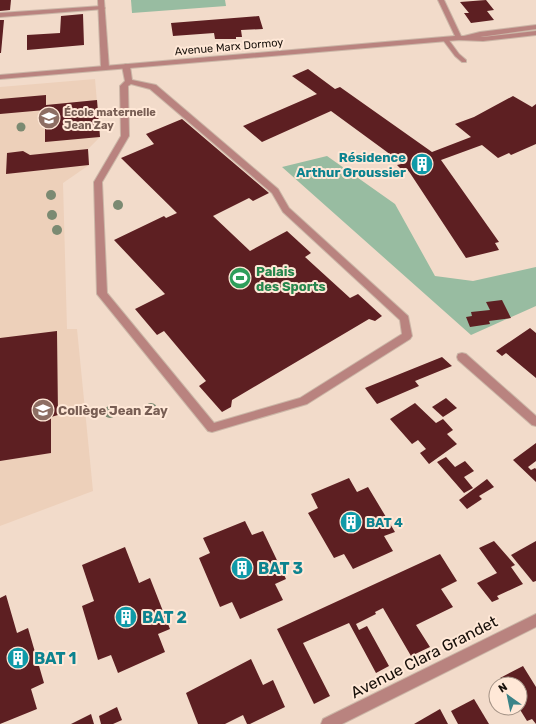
<svg xmlns="http://www.w3.org/2000/svg" width="536" height="724" font-family="Rubik,sans-serif">
<style>
.built{fill:#edd0ba}
.green{fill:#98bca1}
.building{fill:#5d1f22}
.lines{fill:none;stroke-linecap:round;stroke-linejoin:round}
.service-casing{stroke:#cbb6a7;stroke-width:2}
.minor-casing{stroke:#cbb6a7;stroke-width:2}
.tertiary-casing{stroke:#cbb6a7;stroke-width:2}
.service{fill:#b9837f;fill-rule:evenodd}
.minor{fill:#b9837f;fill-rule:evenodd}
.tertiary{fill:#b9837f;fill-rule:evenodd}
.tree{fill:#7b8a72}
.labels{text-anchor:middle;dominant-baseline:central;stroke-width:4;stroke-linejoin:round;paint-order:stroke}
.far-street-label{font-size:11px;fill:#18100a;stroke:#ffe8d7}
.far-education-label{font-size:11px;font-weight:bold;fill:#785e54;stroke:#ffe8d7;text-anchor:start}
.culture-label{font-size:13px;font-weight:bold;fill:#0d838f;stroke:#ffe8d7;text-anchor:end}
.leisure-label{font-size:13px;font-weight:bold;fill:#27864d;stroke:#ffe8d7;text-anchor:start}
.education-label{font-size:13px;font-weight:bold;fill:#785e54;stroke:#ffe8d7;text-anchor:start}
.near-culture-label{font-size:16px;font-weight:bold;fill:#0d838f;stroke:#ffe8d7;text-anchor:start}
.near-street-label{font-size:16px;fill:#18100a;stroke:#ffe8d7}
</style>
<rect width="100%" height="100%" fill="#f2dbca"/>
<path class="built" d="M 95,79 L 100,137 L 88,149 L 89,165 L 63,183 L 67,329 L 77,329 L 93,491 L 0,526 L 0,87 Z"/>
<g class="green">
<path d="M 131,0 L 225,0 L 226,6 L 132,13 Z"/>
<path d="M 327,156 L 395,204 L 435,276 L 473,281 L 536,267 L 536,306 L 471,335 L 282,167 Z"/>
</g>
<g class="building">
<path d="M 0,0 L 11,0 L 10,10 L 0,11 Z"/>
<path d="M 486,0 L 494,10 L 487,11 L 494,20 L 471,23 L 464,13 L 469,13 L 460,2 Z"/>
<path d="M 83,14 L 84,45 L 27,50 L 27,35 L 60,33 L 61,16 Z"/>
<path d="M 259,16 L 263,29 L 241,30 L 242,37 L 236,37 L 236,39 L 215,39 L 214,33 L 173,36 L 171,23 Z"/>
<path d="M 0,20 L 4,20 L 1,53 L 0,53 Z"/>
<path d="M 308,69 L 335,89 L 340,87 L 432,152 L 471,137 L 455,124 L 474,117 L 513,96 L 532,107 L 536,104 L 536,144 L 511,155 L 509,153 L 498,158 L 482,145 L 441,160 L 499,242 L 495,243 L 499,250 L 466,258 L 410,173 L 407,169 L 403,171 L 397,165 L 401,164 L 387,152 L 331,111 L 262,142 L 243,126 L 317,94 L 292,76 Z"/>
<path d="M 46,95 L 46,105 L 97,100 L 100,137 L 45,142 L 45,110 L 0,114 L 0,99 Z"/>
<path d="M 182,119 L 269,193 L 253,201 L 249,198 L 213,216 L 250,251 L 287,231 L 311,253 L 305,257 L 350,298 L 358,294 L 382,316 L 375,321 L 369,319 L 232,400 L 231,407 L 222,412 L 199,386 L 206,381 L 164,331 L 157,335 L 135,309 L 165,294 L 114,240 L 164,216 L 166,218 L 177,213 L 121,158 L 154,144 L 146,134 Z"/>
<path d="M 88,149 L 89,165 L 6,174 L 7,153 L 23,151 L 30,155 Z"/>
<path d="M 502,300 L 511,318 L 489,321 L 490,324 L 470,327 L 466,317 L 472,316 L 471,312 L 490,310 L 486,302 Z"/>
<path d="M 530,328 L 536,333 L 536,378 L 506,353 L 502,356 L 496,351 Z"/>
<path d="M 57,331 L 58,415 L 51,417 L 51,453 L 0,461 L 0,338 Z"/>
<path d="M 442,357 L 452,366 L 415,381 L 419,386 L 377,404 L 365,388 Z"/>
<path d="M 446,398 L 457,408 L 443,417 L 432,407 Z"/>
<path d="M 415,403 L 436,423 L 443,419 L 453,430 L 447,434 L 457,444 L 429,464 L 420,453 L 426,449 L 418,440 L 412,444 L 390,419 Z"/>
<path d="M 536,443 L 536,461 L 528,467 L 531,470 L 535,468 L 536,469 L 536,482 L 513,460 Z"/>
<path d="M 446,457 L 455,467 L 465,461 L 474,471 L 464,477 L 473,488 L 464,493 L 437,462 Z"/>
<path d="M 349,478 L 357,492 L 368,487 L 395,532 L 384,536 L 393,551 L 353,569 L 344,554 L 334,558 L 308,513 L 318,508 L 311,494 Z"/>
<path d="M 487,479 L 494,487 L 479,496 L 482,499 L 467,509 L 459,500 Z"/>
<path d="M 245,521 L 252,535 L 263,531 L 286,579 L 275,584 L 283,600 L 240,619 L 232,602 L 220,607 L 199,558 L 210,553 L 203,538 Z"/>
<path d="M 494,541 L 515,565 L 511,567 L 523,584 L 497,596 L 499,599 L 492,602 L 477,583 L 497,573 L 479,548 Z"/>
<path d="M 536,541 L 536,581 L 533,582 L 511,555 Z"/>
<path d="M 125,547 L 139,583 L 150,578 L 170,629 L 158,634 L 165,652 L 118,673 L 111,655 L 98,660 L 82,606 L 94,601 L 82,565 Z"/>
<path d="M 440,554 L 457,581 L 441,589 L 453,607 L 416,625 L 430,647 L 411,656 L 383,608 L 375,612 L 376,614 L 356,624 L 359,630 L 367,626 L 389,666 L 376,673 L 349,623 L 303,643 L 330,696 L 314,704 L 277,629 Z"/>
<path d="M 6,595 L 17,633 L 28,628 L 44,683 L 31,689 L 37,709 L 0,724 L 0,598 Z"/>
<path d="M 251,659 L 263,685 L 273,680 L 285,707 L 250,724 L 247,724 L 243,715 L 225,724 L 198,724 L 186,693 Z"/>
<path d="M 523,666 L 536,687 L 536,724 L 532,719 L 527,721 L 519,708 L 520,684 L 504,684 L 500,678 Z"/>
<path d="M 474,699 L 489,724 L 458,724 L 451,711 Z"/>
<path d="M 117,707 L 122,720 L 113,724 L 101,724 L 99,716 Z"/>
<path d="M 440,709 L 448,724 L 414,724 Z"/>
<path d="M 91,714 L 94,724 L 71,724 Z"/>
</g>
<g class="lines">
<g class="service-casing">
<g id="service">
<path d="M 102,6 L 105,8 L 104,9 L 0,17 L 0,13 Z"/>
<path d="M 444,39 L 448,39 L 459,54 L 466,60 L 466,62 L 462,62 L 455,56 L 443,40 Z"/>
<path d="M 126,64 L 130,66 L 132,80 L 156,85 L 278,189 L 289,208 L 408,316 L 412,336 L 410,339 L 307,404 L 212,432 L 208,431 L 97,294 L 94,182 L 121,136 L 120,86 L 125,81 L 122,66 ZM 131,84 L 150,89 L 272,193 L 283,212 L 400,320 L 402,334 L 300,398 L 214,423 L 107,293 L 102,182 L 129,136 L 128,86 Z"/>
</g>
</g>
<g class="minor-casing">
<g id="minor">
<path d="M 98,0 L 104,0 L 109,68 L 105,70 L 101,68 Z"/>
<path d="M 536,25 L 536,29 L 459,40 L 456,38 L 480,32 Z"/>
<path d="M 462,353 L 466,354 L 536,416 L 536,426 L 532,425 L 458,360 L 457,357 L 458,354 Z"/>
<path d="M 536,614 L 536,627 L 342,724 L 321,724 L 323,719 Z"/>
</g>
</g>
<g class="tertiary-casing">
<path id="tertiary" d="M 438,0 L 444,0 L 461,36 L 483,37 L 536,31 L 536,35 L 483,41 L 459,40 L 0,79 L 0,75 L 455,36 Z"/>
</g>
<use href="#service" class="service"/>
<use href="#minor" class="minor"/>
<use href="#tertiary" class="tertiary"/>
</g>
<g class="tree">
<circle cx="21" cy="127" r="4.5"/>
<circle cx="51" cy="195" r="5"/>
<circle cx="118" cy="205" r="5"/>
<circle cx="52" cy="215" r="5"/>
<circle cx="57" cy="230" r="5"/>
<circle cx="151" cy="409" r="6"/>
<circle cx="110" cy="412" r="6"/>
</g>
<defs>
<g id="school-disc" transform="scale(1.15)"><circle r="9.5" fill="#8d6e63" stroke="#ffe8d7"/><path d="M0-5L7-2L0 1L-7-2ZM-4 1L0 2.5L4 1V4Q0 6-4 4Z" fill="#fff"/></g>
<g id="building-disc" transform="scale(1.15)"><circle r="9.5" fill="#0f9aa8" stroke="#ffe8d7"/><path d="M-4-6H4V6H1V3H-1V6H-4ZM-2.5-4.3h1.7v1.8h-1.7ZM.8-4.3h1.7v1.8H.8ZM-2.5-1h1.7V.8h-1.7ZM.8-1h1.7V.8H.8Z" fill="#fff"/></g>
<g id="stadium-disc" transform="scale(1.15)"><circle r="9.5" fill="#2e9e5b" stroke="#ffe8d7"/><path d="M0-5a6.5 5 0 1 0 0 10a6.5 5 0 1 0 0-10ZM-3.5-1.8h7v3.6h-7Z" fill="#fff"/></g>
</defs>
<g fill-rule="evenodd">
<use href="#school-disc" x="49" y="118"/>
<use href="#building-disc" x="422" y="164"/>
<use href="#stadium-disc" x="240" y="278"/>
<use href="#school-disc" x="43" y="410"/>
<use href="#building-disc" x="351" y="522"/>
<use href="#building-disc" x="242" y="568"/>
<use href="#building-disc" x="126" y="617"/>
<use href="#building-disc" x="18" y="658"/>
</g>
<g class="labels">
<g class="far-street-label">
<text transform="translate(229 47) rotate(-5)">Avenue Marx Dormoy</text>
</g>
<g class="far-education-label">
<text x="64" y="112">École maternelle<tspan x="64" dy="13">Jean Zay</tspan></text>
</g>
<g class="culture-label">
<text x="406" y="157">Résidence<tspan x="406" dy="15">Arthur Groussier</tspan></text>
<text x="366" y="522" text-anchor="start">BAT 4</text>
</g>
<g class="leisure-label">
<text x="256" y="271">Palais<tspan x="256" dy="15">des Sports</tspan></text>
</g>
<g class="education-label">
<text x="58" y="410">Collège Jean Zay</text>
</g>
<g class="near-culture-label">
<text x="258" y="568">BAT 3</text>
<text x="142" y="617">BAT 2</text>
<text x="34" y="658">BAT 1</text>
</g>
<g class="near-street-label">
<text transform="translate(424 657) rotate(-27)">Avenue Clara Grandet</text>
</g>
</g>
<g transform="translate(508 696) rotate(327)"><circle r="19" fill="#ffe8d7" stroke="#a39285"/>
<path d="M0-3L7 15L0 10L-7 15Z" fill="#3c8488"/>
<text y="-6" font-size="11" font-weight="bold" text-anchor="middle" fill="#18100a">N</text>
</g>
</svg>
